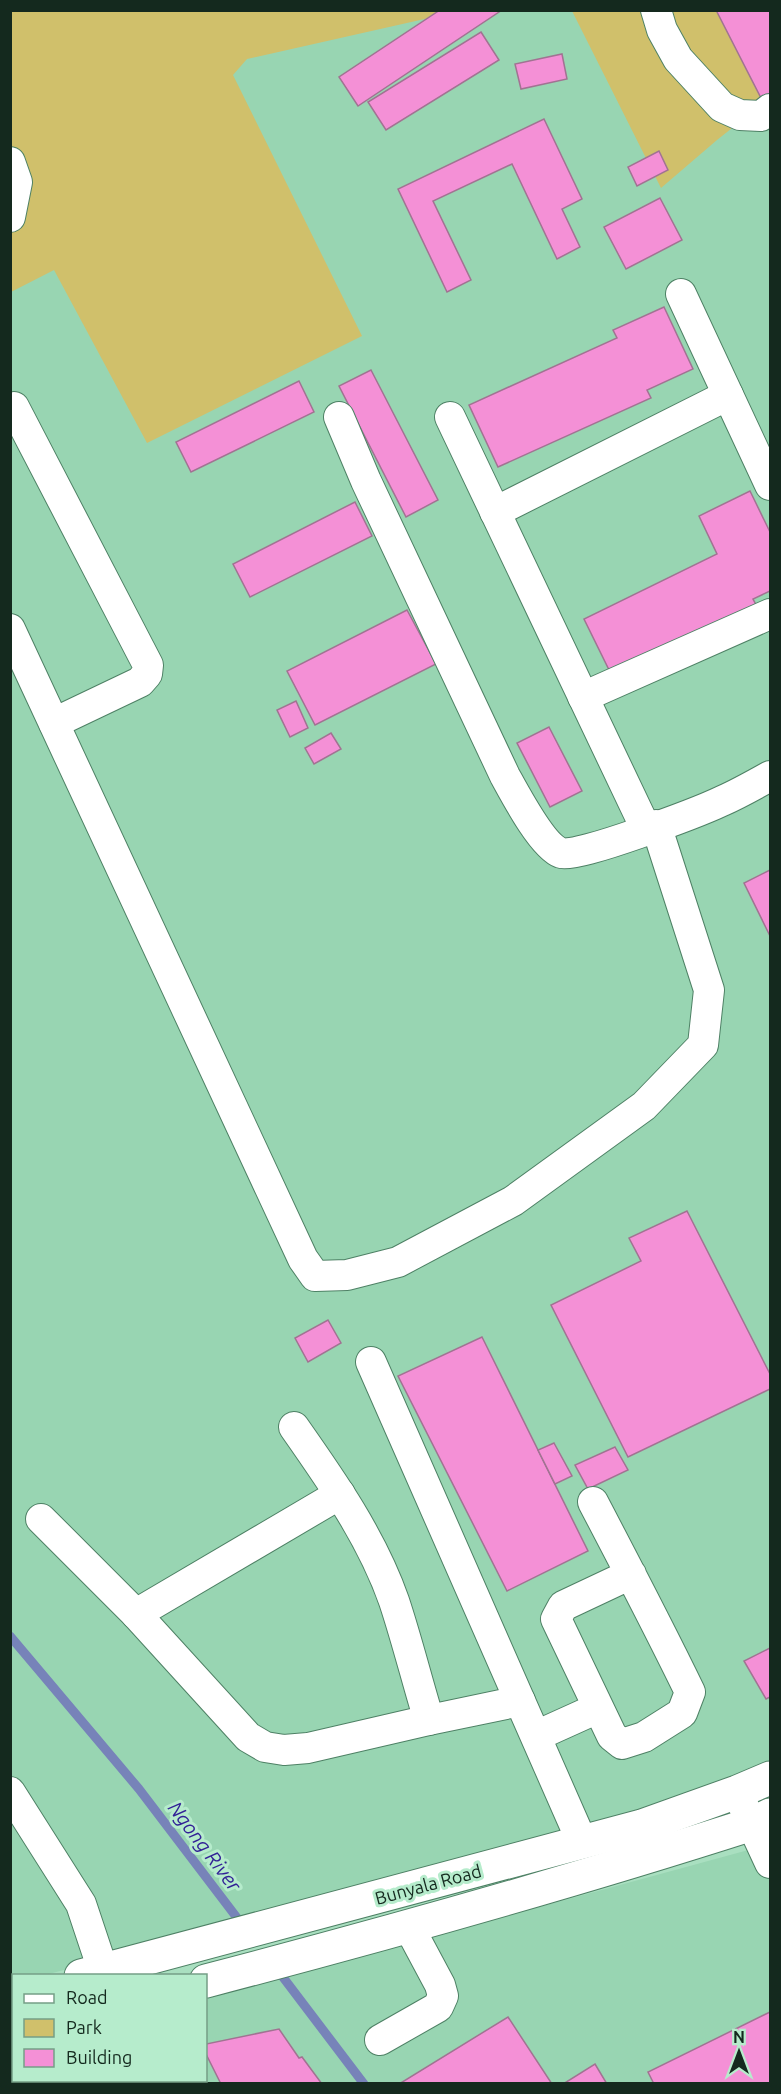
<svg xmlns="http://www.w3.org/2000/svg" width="781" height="2094" font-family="Ubuntu,sans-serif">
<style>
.built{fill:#98d5b2}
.green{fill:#d0c06b}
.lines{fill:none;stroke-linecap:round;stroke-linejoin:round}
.stream{stroke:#7783b9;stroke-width:9}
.building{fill:#f490d6;stroke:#a17392;stroke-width:1.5}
.minor-casing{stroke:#4e8165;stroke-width:32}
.major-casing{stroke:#4e8165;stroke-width:35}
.minor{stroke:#fff;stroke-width:30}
.major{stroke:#fff;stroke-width:33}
.labels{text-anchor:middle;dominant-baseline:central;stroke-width:6;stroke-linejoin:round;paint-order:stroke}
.street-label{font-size:18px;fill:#14291e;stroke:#b6eccc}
.water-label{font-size:20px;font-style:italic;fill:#322296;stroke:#b6eccc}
</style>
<rect width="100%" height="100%" fill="#a9dfc0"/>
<g class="built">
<path d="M 11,11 L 770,11 L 770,1780 L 45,1975 L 14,1976 L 11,1985 Z"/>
<path d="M 770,1844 L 770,2083 L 11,2084 L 10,2051 L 13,2050 L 14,2080 L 206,2080 L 206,1998 Z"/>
</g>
<g class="green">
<path d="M 11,11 L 460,11 L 247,59 L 233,75 L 362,336 L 147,443 L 54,270 L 11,292 Z"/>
<path d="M 572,11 L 770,11 L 770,98 L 717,140 L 661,188 Z"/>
</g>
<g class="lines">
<g class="stream">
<path d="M 10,1636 L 139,1789 L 244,1927"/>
<path d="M 276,1968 L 364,2084"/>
</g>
</g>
<g class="building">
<path d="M 440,10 L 502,10 L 358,106 L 339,77 Z"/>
<path d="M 716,10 L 770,10 L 770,100 L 764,104 Z"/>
<path d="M 481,32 L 499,60 L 386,130 L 368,102 Z"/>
<path d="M 562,54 L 567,79 L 521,89 L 515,64 Z"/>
<path d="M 544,119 L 582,199 L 562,209 L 580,247 L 557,259 L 512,164 L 433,201 L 471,280 L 447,292 L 398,189 Z"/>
<path d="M 659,151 L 668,170 L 637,186 L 628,167 Z"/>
<path d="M 660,198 L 682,240 L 626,269 L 604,227 Z"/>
<path d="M 664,307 L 693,369 L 647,390 L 651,398 L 498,467 L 469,405 L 617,338 L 613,330 Z"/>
<path d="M 371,370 L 438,500 L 406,517 L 339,386 Z"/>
<path d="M 299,381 L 314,412 L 191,472 L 176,442 Z"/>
<path d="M 750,491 L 770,532 L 770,591 L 753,599 L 760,612 L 615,682 L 584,619 L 717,554 L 699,516 Z"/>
<path d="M 355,502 L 372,536 L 250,597 L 233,564 Z"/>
<path d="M 407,610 L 436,664 L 315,725 L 287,671 Z"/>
<path d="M 296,701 L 308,728 L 290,737 L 277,710 Z"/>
<path d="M 549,727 L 582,791 L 550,807 L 517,743 Z"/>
<path d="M 331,733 L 341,749 L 314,764 L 305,748 Z"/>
<path d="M 770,870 L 770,936 L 744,883 Z"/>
<path d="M 687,1211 L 770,1374 L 770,1389 L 628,1457 L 551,1305 L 641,1261 L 629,1238 Z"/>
<path d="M 328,1320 L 341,1343 L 308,1362 L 295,1338 Z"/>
<path d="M 482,1337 L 588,1551 L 507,1591 L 398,1376 Z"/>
<path d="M 554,1443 L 572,1476 L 555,1484 L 538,1450 Z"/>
<path d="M 615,1447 L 628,1470 L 588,1489 L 575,1465 Z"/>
<path d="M 770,1648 L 770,1697 L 766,1699 L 744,1661 Z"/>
<path d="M 770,2012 L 770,2084 L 654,2084 L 648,2072 Z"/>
<path d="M 508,2017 L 552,2084 L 399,2084 Z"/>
<path d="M 279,2029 L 299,2058 L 302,2057 L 322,2084 L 221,2084 L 206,2054 L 206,2044 Z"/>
<path d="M 595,2064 L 607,2084 L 563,2084 Z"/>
<path d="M 121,2080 L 162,2080 L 163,2084 L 123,2084 Z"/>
</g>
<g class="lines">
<g class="minor-casing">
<g id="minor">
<path d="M 656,10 L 662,30 L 678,59 L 722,107 L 740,115 L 761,116 L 770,109"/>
<path d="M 10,162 L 17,182 L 10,217"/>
<path d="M 681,294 L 770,485"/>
<path d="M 14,407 L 148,665 L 147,674 L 140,682 L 54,723"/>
<path d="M 339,417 L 366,481 L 505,776 C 515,794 542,846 561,853 C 576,859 701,811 722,801 C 738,794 754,785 770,776"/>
<path d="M 450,417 L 646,829"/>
<path d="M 495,512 L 728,395"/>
<path d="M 10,629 L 303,1259 L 315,1276 L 347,1275 L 398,1262 L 513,1201 L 644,1106 L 703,1045 L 709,990 L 656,825"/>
<path d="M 583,697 L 770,614"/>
<path d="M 371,1362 L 582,1842"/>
<path d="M 294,1427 C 332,1481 372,1538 394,1601 C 407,1640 417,1681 429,1720"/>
<path d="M 593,1502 C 626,1565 659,1628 690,1692 L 682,1713 L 644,1737 L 622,1744 L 612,1736 L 556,1619 L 563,1606 L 631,1574"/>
<path d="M 41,1519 L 136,1614 L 248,1737 L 265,1747 L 284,1750 L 308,1748 L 429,1720 L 520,1701"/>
<path d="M 136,1614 L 340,1494"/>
<path d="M 536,1736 L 598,1708"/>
<path d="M 10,1792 L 81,1904 L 103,1970"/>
<path d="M 737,1792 L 770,1863"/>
<path d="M 380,2040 L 438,2007 L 443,1996 L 440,1985 L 409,1927"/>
<path d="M 91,2080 L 92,2084"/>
<path d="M 182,2084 L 182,2080"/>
</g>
</g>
<g class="major-casing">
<g id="major">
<path d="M 81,1976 L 642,1826 L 737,1792 L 770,1778"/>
<path d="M 206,1981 C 389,1933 571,1882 752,1824 L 770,1815"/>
<path d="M 10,1992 L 14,1992"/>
<path d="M 10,2036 L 14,2035"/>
</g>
</g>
<use href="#minor" class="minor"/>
<use href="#major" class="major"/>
</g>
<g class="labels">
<g class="street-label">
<text transform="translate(428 1884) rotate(-15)">Bunyala Road</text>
</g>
<g class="water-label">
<text transform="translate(205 1846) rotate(53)">Ngong River</text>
</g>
</g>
<rect width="781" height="2094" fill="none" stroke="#14291e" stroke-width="24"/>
<rect x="12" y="1974" width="195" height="108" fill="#b6eccc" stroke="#759e86" stroke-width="1.5"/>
<rect x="24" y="1994" width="30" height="9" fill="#ffffff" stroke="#759e86" stroke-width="1.5"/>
<text x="66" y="2004" font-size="18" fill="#14291e">Road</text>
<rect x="24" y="2019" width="30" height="18" fill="#d0c06b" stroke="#759e86" stroke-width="1.5"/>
<text x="66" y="2034" font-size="18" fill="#14291e">Park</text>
<rect x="24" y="2049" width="30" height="18" fill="#f490d6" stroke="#759e86" stroke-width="1.5"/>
<text x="66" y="2064" font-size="18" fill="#14291e">Building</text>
<g transform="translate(739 2052)" stroke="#b6eccc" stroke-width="4.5" paint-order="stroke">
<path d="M0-4.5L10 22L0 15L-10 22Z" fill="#14291e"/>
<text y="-9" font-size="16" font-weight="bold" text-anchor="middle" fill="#14291e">N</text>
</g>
</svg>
